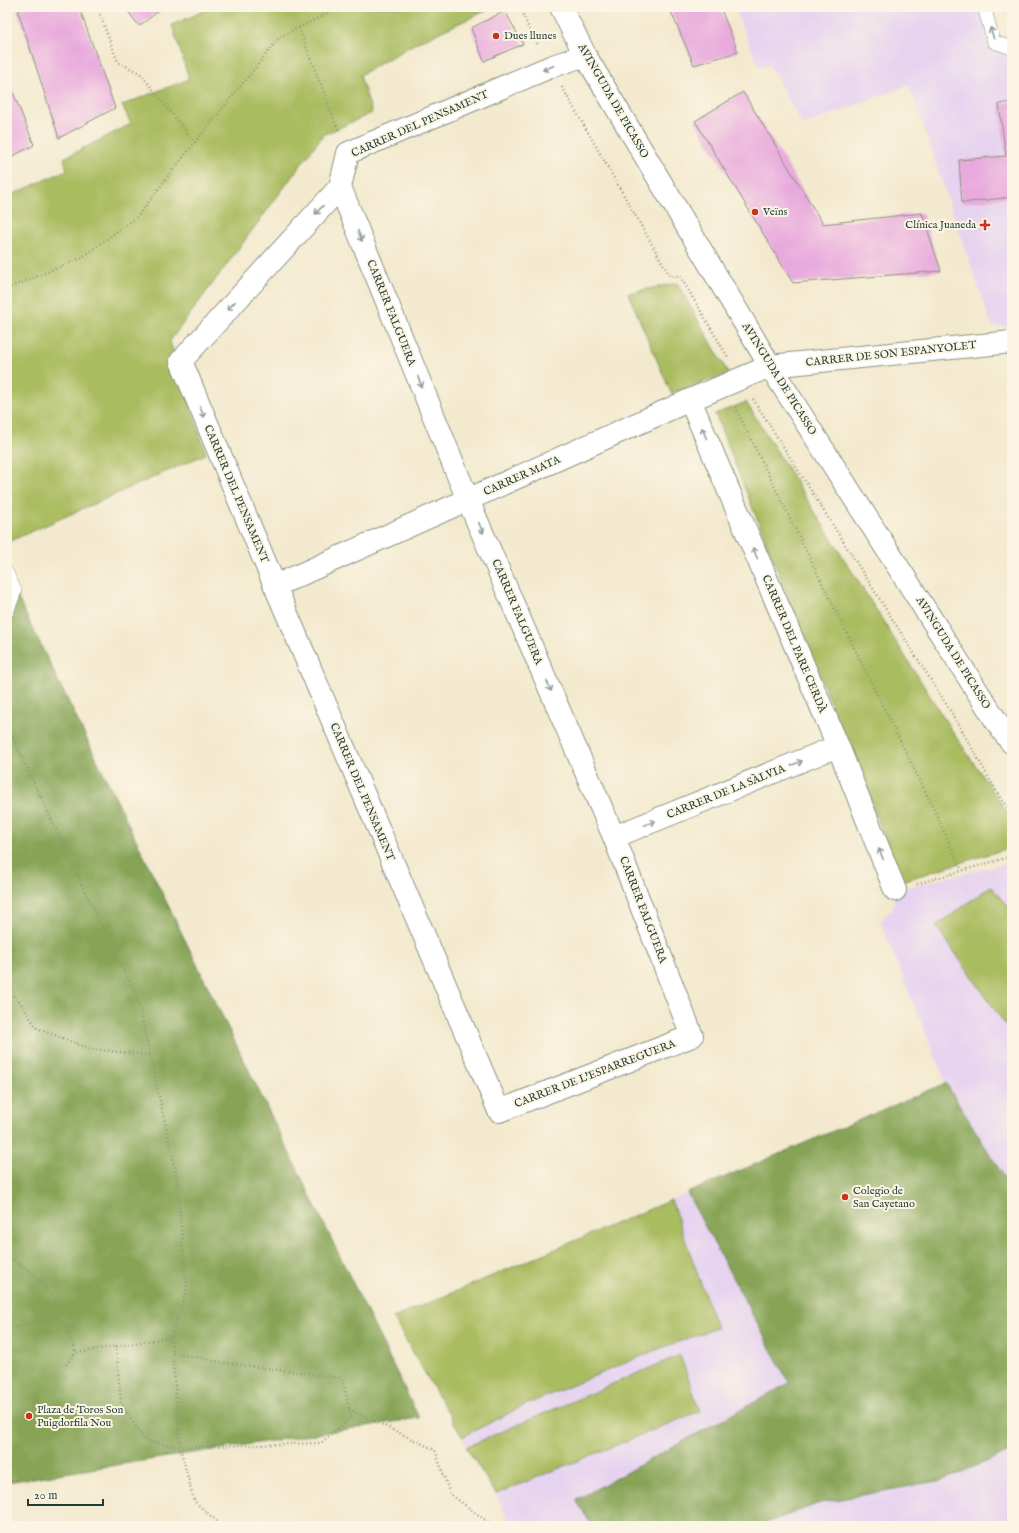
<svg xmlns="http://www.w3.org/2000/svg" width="1019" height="1533" font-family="'IM FELL English',serif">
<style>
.built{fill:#e6d3f0}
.green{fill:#aabc60;stroke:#647c4a}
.forest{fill:#87a456;stroke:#537045}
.building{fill:#e8aadd}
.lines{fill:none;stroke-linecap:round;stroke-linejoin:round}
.lane-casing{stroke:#899381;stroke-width:14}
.street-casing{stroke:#899381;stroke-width:24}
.secondary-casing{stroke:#899381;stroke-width:24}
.path{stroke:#899381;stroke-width:2.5;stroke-dasharray:1 3;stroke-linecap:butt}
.lane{stroke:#fff;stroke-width:13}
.street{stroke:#fff;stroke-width:22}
.secondary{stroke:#fff;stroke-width:22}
.oneway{stroke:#8f9e9a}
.poi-dot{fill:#c8321e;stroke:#fcf5e5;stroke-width:1.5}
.labels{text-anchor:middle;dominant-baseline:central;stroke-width:4;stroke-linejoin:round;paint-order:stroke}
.poi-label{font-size:11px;fill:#1f3d34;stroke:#fcf5e5;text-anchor:start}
.street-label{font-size:11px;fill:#1f3d34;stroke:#fcf5e5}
</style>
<rect width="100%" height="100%" fill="#fcf5e5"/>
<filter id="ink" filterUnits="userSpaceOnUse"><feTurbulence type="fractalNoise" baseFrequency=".025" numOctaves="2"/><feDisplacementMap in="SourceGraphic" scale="8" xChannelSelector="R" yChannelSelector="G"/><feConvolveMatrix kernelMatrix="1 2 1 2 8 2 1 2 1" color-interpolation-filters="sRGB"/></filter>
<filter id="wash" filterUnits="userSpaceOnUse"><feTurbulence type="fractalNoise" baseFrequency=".012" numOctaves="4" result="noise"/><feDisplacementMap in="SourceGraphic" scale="16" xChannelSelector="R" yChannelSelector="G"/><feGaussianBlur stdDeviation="0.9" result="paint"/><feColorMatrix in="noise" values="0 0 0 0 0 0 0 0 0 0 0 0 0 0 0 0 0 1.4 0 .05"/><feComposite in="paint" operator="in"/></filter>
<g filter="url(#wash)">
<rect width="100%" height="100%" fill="#f3e9ce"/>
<g class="built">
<path d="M 734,7 L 989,7 L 999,37 L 1012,34 L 1012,325 L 992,327 L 909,85 L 803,125 L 769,65 L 759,67 Z"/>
<path d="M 1012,862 L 1012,1526 L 511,1526 L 496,1494 L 466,1447 L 462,1437 L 393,1318 L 946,1083 L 880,921 L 893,908 L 895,890 Z"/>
</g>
<g class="green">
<path d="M 213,7 L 494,7 L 414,44 L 360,75 L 372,113 L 323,135 L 170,341 L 206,454 L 8,542 L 7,540 L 7,197 L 67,170 L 64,158 L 131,124 L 122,105 L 189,79 L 172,25 Z"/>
<path d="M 677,283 L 729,374 L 671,393 L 628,293 Z"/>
<path d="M 746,402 L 950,728 L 1012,819 L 1012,847 L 902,881 L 715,414 Z"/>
<path d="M 991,886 L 1012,912 L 1012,1034 L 936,926 Z"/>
<path d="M 671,1200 L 717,1328 L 656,1350 L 523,1406 L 462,1437 L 393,1318 Z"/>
<path d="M 680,1355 L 700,1411 L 496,1494 L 466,1447 Z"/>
</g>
<g class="forest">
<path d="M 7,576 L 419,1418 L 7,1482 Z"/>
<path d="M 946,1083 L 1012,1190 L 1012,1451 L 943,1480 L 820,1503 L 758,1526 L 592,1526 L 576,1500 L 789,1383 L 687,1193 Z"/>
</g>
<g id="blocks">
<g class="building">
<path d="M 26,7 L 79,7 L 115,108 L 59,138 L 18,11 Z"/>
<path d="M 125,7 L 164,7 L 139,26 Z"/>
<path d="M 669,7 L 720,7 L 738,52 L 694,65 Z"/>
<path d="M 505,11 L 523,44 L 484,61 L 471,28 Z"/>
<path d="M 7,77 L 34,145 L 7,159 Z"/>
<path d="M 743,92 L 823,224 L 922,213 L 941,271 L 793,283 L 695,121 Z"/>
<path d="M 1012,102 L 1012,197 L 962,203 L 959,160 L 1006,156 L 999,104 Z"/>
</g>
</g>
</g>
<g filter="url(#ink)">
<use href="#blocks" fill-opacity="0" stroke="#899381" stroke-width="1"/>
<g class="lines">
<g class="lane-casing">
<g id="lane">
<path d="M 984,7 L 994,42 L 1012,48"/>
<path d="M 7,573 L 15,591 L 7,612"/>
</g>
</g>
<g class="street-casing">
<g id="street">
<path d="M 340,187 L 468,500 L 614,837 L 692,1036 L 499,1111 L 275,586 L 181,361 L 340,187 L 348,153 L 550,67 L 585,55"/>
<path d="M 690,400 L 838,746 L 895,890"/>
<path d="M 275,586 L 690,400 L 770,366 L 1012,342"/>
<path d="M 614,837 L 838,746"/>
</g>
</g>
<g class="secondary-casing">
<path id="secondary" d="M 561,7 L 585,55 L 770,366 L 1002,730 L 1012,743"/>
</g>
<g class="path">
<path d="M 97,7 L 118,62 L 140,73 L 195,143"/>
<path d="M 520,7 L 531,34 L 539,46"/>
<path d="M 299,28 L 339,132"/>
<path d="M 562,87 L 670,276 L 680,276 L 729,359"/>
<path d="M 7,289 L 81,258 L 138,216 L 168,176 L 280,37 L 340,7"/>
<path d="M 753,399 L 953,715 L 1001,799 L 1012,812"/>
<path d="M 735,407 L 924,789 L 962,870"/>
<path d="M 7,708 L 9,730 L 114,952 L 137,996 L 176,1173 L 187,1289 L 171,1337 L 76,1353 L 64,1367"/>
<path d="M 7,757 L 15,745"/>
<path d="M 917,884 L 1012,856"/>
<path d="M 7,990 L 20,1002 L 37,1028 L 90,1049 L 151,1055"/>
<path d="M 7,1256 L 35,1275 L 55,1299 L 76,1353"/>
<path d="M 7,1329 L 61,1317"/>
<path d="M 171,1337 L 180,1447 L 194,1501 L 222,1526"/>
<path d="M 116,1346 L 121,1403 L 145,1441 L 180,1447 L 321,1443 L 351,1417 L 342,1378 L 219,1362 L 172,1352"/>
<path d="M 349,1409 L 435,1450 L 450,1494 L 488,1522 L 488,1526"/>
</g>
<use href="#lane" class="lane"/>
<use href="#street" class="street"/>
<use href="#secondary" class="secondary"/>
</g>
<defs><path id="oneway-shaft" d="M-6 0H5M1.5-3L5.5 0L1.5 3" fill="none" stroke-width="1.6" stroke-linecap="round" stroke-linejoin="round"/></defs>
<g class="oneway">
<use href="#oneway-shaft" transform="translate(992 33) rotate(-107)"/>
<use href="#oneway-shaft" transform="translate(548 68) rotate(157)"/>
<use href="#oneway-shaft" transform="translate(319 210) rotate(133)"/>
<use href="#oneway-shaft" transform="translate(360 236) rotate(68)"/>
<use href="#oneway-shaft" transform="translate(231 306) rotate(133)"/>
<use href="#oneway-shaft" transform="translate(420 382) rotate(68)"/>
<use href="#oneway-shaft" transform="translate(202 412) rotate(67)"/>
<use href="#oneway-shaft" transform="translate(704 433) rotate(-113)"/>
<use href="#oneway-shaft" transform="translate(481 528) rotate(67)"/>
<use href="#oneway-shaft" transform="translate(755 553) rotate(-113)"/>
<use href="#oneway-shaft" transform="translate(549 686) rotate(67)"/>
<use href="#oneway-shaft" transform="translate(797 763) rotate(-22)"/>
<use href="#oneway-shaft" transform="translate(650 823) rotate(-22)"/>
<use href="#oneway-shaft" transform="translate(881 854) rotate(-112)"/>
</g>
</g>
<g class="poi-dot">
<circle cx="496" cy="36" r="4"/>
<circle cx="755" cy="212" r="4"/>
<path d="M983 219h4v4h4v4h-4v4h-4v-4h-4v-4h4z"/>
<circle cx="845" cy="1197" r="4"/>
<circle cx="29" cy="1416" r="4"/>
</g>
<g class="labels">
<g class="poi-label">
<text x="504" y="36">Dues llunes</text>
<text x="763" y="212">Veïns</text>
<text x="976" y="225" text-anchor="end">Clínica Juaneda</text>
<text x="853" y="1191">Colegio de<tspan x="853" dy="13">San Cayetano</tspan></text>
<text x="37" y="1410">Plaza de Toros Son<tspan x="37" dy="13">Puigdorfila Nou</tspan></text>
</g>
<g class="street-label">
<text transform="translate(613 101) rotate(60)">AVINGUDA DE PICASSO</text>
<text transform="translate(420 124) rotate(-24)">CARRER DEL PENSAMENT</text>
<text transform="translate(391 313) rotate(68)">CARRER FALGUERA</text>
<text transform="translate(891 354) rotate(-6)">CARRER DE SON ESPANYOLET</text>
<text transform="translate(779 379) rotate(58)">AVINGUDA DE PICASSO</text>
<text transform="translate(522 476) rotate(-24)">CARRER MATA</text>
<text transform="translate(236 494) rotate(67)">CARRER DEL PENSAMENT</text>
<text transform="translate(517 612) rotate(67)">CARRER FALGUERA</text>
<text transform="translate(794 644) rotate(67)">CARRER DEL PARE CERDÀ</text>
<text transform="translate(953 653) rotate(58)">AVINGUDA DE PICASSO</text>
<text transform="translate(362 792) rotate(67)">CARRER DEL PENSAMENT</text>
<text transform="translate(726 792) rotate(-22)">CARRER DE LA SÀLVIA</text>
<text transform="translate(643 910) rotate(69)">CARRER FALGUERA</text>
<text transform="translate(595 1074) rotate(-21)">CARRER DE L'ESPARREGUERA</text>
</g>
</g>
<rect width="1019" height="1533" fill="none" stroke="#fcf5e5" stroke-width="24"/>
<path d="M28 1499v6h75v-6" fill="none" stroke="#1f3d34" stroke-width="2"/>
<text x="34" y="1499" font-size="12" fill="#1f3d34" stroke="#fcf5e5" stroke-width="3" paint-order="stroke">20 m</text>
</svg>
